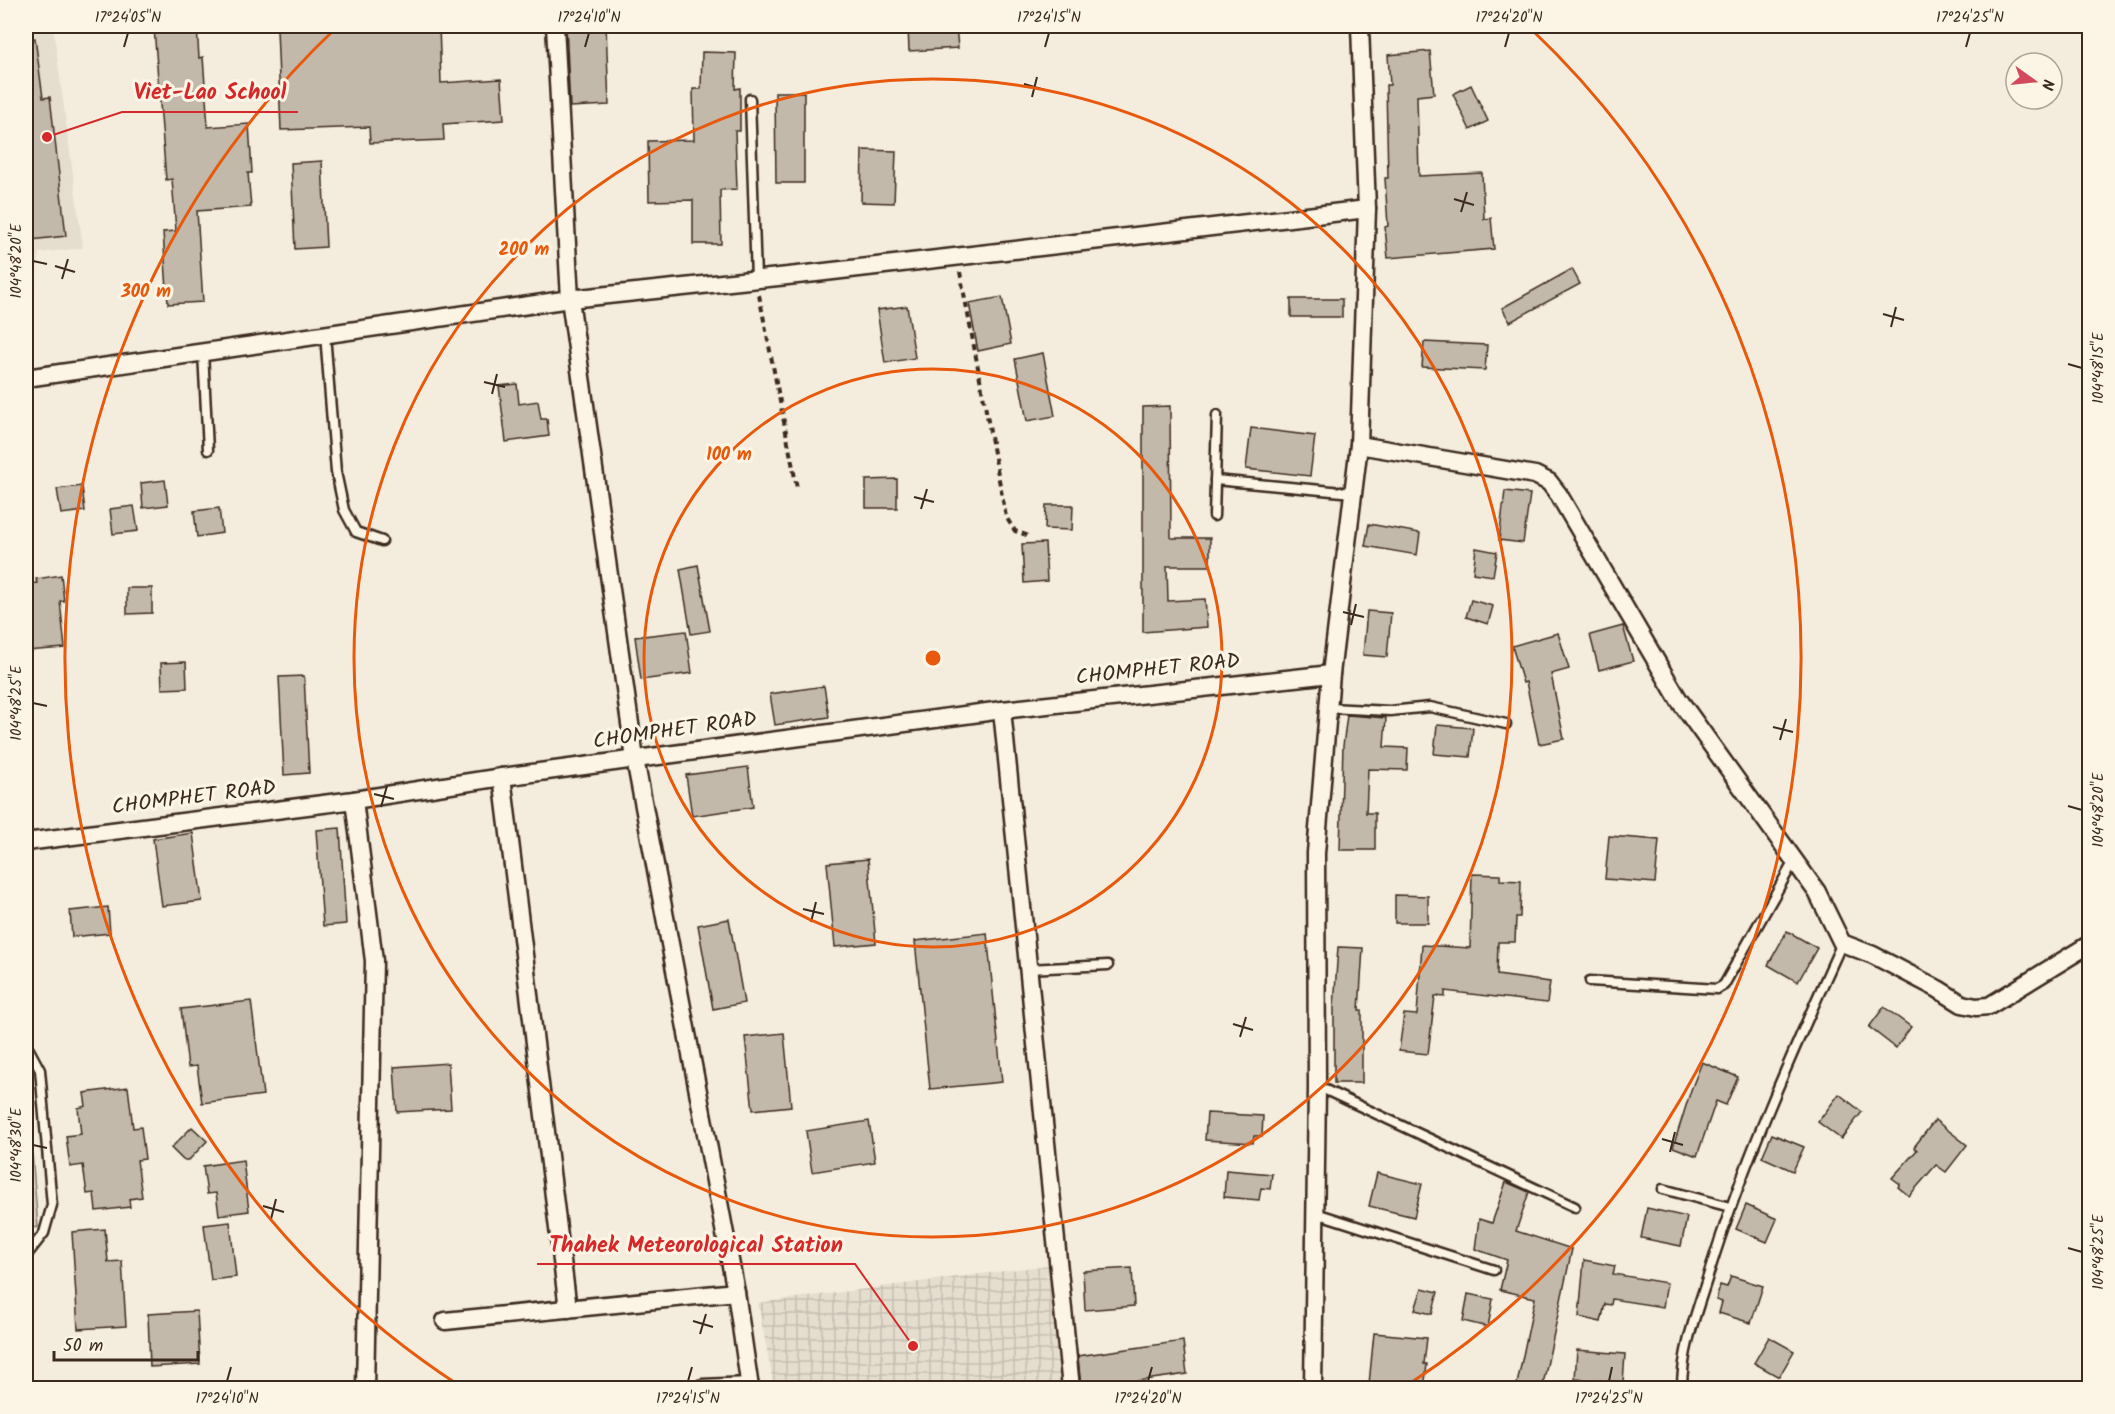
<svg xmlns="http://www.w3.org/2000/svg" width="2115" height="1414" font-family="Kalam,sans-serif">
<style>
.built{fill:#e5ddce}
.industrial{fill:url(#industrial-grid)}
.green{fill:#d6cdbd;stroke:#887c6e;stroke-width:1.5}
.building{fill:#c3b9aa;stroke:#3b2a1e;stroke-width:1.5}
.lines{fill:none;stroke-linecap:round;stroke-linejoin:round}
.service-casing{stroke:#3b2a1e;stroke-width:13}
.minor-casing{stroke:#3b2a1e;stroke-width:21}
.path{stroke:#3b2a1e;stroke-width:4;stroke-dasharray:6 4.5;stroke-linecap:butt}
.service{stroke:#fcf5e5;stroke-width:8}
.minor{stroke:#fcf5e5;stroke-width:16}
.ticks{fill:none;stroke:#3b2a1e;stroke-width:2}
.ring{fill:none;stroke:#e8590c;stroke-width:3}
.labels{text-anchor:middle;dominant-baseline:central;stroke-width:6;stroke-linejoin:round;paint-order:stroke}
.street-label{font-size:21px;fill:#3b2a1e;stroke:#fcf5e5}
.centre{fill:#e8590c;stroke:#fcf5e5;stroke-width:3}
.ring-label{font-size:18px;text-anchor:middle;font-weight:bold;fill:#e8590c;stroke:#fcf5e5;stroke-width:6;stroke-linejoin:round;paint-order:stroke}
.leader{fill:none;stroke:#d62828;stroke-width:2}
.callout-dot{fill:#d62828;stroke:#fcf5e5;stroke-width:2}
.callout-label{font-size:22px;text-anchor:middle;font-weight:bold;fill:#d62828;stroke:#fcf5e5;stroke-width:6;stroke-linejoin:round;paint-order:stroke}
.neatline{fill:none;stroke:#3b2a1e;stroke-width:2}
.ticks-label{font-size:15px;text-anchor:middle;fill:#3b2a1e}
</style>
<defs>
<pattern id="industrial-grid" width="8" height="8" patternUnits="userSpaceOnUse" patternTransform="scale(1.5)"><rect width="8" height="8" fill="#e5ddce"/><path d="M0 4h8M4 0v8" fill="none" stroke="#c5beb0"/></pattern>
</defs>
<rect width="100%" height="100%" fill="#f4eddd"/>
<filter id="ink" filterUnits="userSpaceOnUse"><feTurbulence type="fractalNoise" baseFrequency=".0167" numOctaves="2"/><feDisplacementMap in="SourceGraphic" scale="12" xChannelSelector="R" yChannelSelector="G"/><feConvolveMatrix kernelMatrix="1 2 1 2 8 2 1 2 1" color-interpolation-filters="sRGB"/></filter>
<g filter="url(#ink)">
<path class="built" d="M 26,26 L 53,26 L 83,248 L 39,253 L 35,288 L 26,290 Z"/>
<path class="industrial" d="M 1049,1265 L 1066,1388 L 774,1388 L 758,1303 Z"/>
<path class="green" d="M 26,1077 L 38,1227 L 26,1229 Z"/>
<g class="building">
<path d="M 181,26 L 197,26 L 199,58 L 203,57 L 208,127 L 249,124 L 252,173 L 248,173 L 251,207 L 197,211 L 203,302 L 168,304 L 163,232 L 176,231 L 172,179 L 166,180 L 154,28 Z"/>
<path d="M 367,26 L 439,26 L 441,83 L 501,79 L 504,120 L 443,124 L 444,140 L 370,143 L 369,127 L 281,130 L 277,29 Z"/>
<path d="M 566,26 L 606,26 L 609,105 L 570,107 Z"/>
<path d="M 908,26 L 956,26 L 958,48 L 909,51 Z"/>
<path d="M 35,38 L 43,98 L 50,97 L 66,236 L 31,240 L 26,182 L 26,39 Z"/>
<path d="M 1430,51 L 1434,94 L 1417,96 L 1419,176 L 1482,173 L 1484,219 L 1491,218 L 1494,249 L 1388,258 L 1385,227 L 1388,226 L 1385,178 L 1388,178 L 1386,85 L 1390,85 L 1388,55 Z"/>
<path d="M 702,52 L 736,53 L 735,89 L 740,88 L 740,131 L 735,131 L 737,189 L 720,190 L 721,244 L 693,244 L 693,200 L 649,201 L 648,141 L 694,140 L 693,89 L 701,89 Z"/>
<path d="M 1471,85 L 1488,121 L 1470,130 L 1453,94 Z"/>
<path d="M 775,92 L 804,92 L 804,183 L 776,183 Z"/>
<path d="M 862,150 L 896,151 L 894,203 L 861,202 Z"/>
<path d="M 322,161 L 326,247 L 295,249 L 291,163 Z"/>
<path d="M 1572,269 L 1580,284 L 1510,322 L 1502,308 Z"/>
<path d="M 1002,297 L 1011,344 L 978,351 L 969,303 Z"/>
<rect x="1291" y="299" width="51" height="18"/>
<path d="M 907,306 L 915,358 L 885,363 L 877,310 Z"/>
<path d="M 1424,342 L 1487,345 L 1485,370 L 1422,367 Z"/>
<path d="M 1043,353 L 1055,416 L 1027,421 L 1015,359 Z"/>
<path d="M 517,384 L 519,404 L 538,401 L 541,419 L 547,419 L 549,436 L 506,442 L 499,386 Z"/>
<path d="M 1170,406 L 1171,538 L 1210,538 L 1210,566 L 1167,566 L 1168,601 L 1205,599 L 1207,627 L 1143,632 L 1143,407 Z"/>
<path d="M 1251,428 L 1315,436 L 1310,476 L 1246,469 Z"/>
<path d="M 897,479 L 897,508 L 866,508 L 866,480 Z"/>
<path d="M 165,480 L 168,505 L 143,508 L 141,483 Z"/>
<path d="M 82,486 L 85,511 L 61,514 L 57,489 Z"/>
<path d="M 1505,491 L 1530,494 L 1523,543 L 1499,540 Z"/>
<path d="M 1046,505 L 1073,505 L 1072,530 L 1045,529 Z"/>
<path d="M 134,506 L 138,531 L 113,534 L 110,509 Z"/>
<path d="M 219,508 L 222,533 L 197,537 L 194,511 Z"/>
<path d="M 1369,524 L 1420,533 L 1417,555 L 1365,546 Z"/>
<path d="M 1045,543 L 1047,581 L 1024,583 L 1022,544 Z"/>
<path d="M 1476,548 L 1497,552 L 1493,576 L 1473,573 Z"/>
<path d="M 698,565 L 710,631 L 691,634 L 680,569 Z"/>
<path d="M 61,575 L 64,601 L 60,601 L 65,648 L 26,651 L 26,584 L 37,583 L 36,579 Z"/>
<path d="M 127,588 L 152,588 L 152,613 L 127,614 Z"/>
<path d="M 1471,600 L 1493,606 L 1488,624 L 1466,617 Z"/>
<path d="M 1367,611 L 1391,613 L 1387,657 L 1363,655 Z"/>
<path d="M 1623,626 L 1633,661 L 1599,670 L 1590,635 Z"/>
<path d="M 686,631 L 692,673 L 641,680 L 635,637 Z"/>
<path d="M 1558,633 L 1569,669 L 1551,674 L 1564,739 L 1539,744 L 1526,682 L 1523,683 L 1512,646 Z"/>
<path d="M 186,662 L 187,688 L 162,689 L 161,663 Z"/>
<path d="M 304,676 L 309,773 L 284,775 L 279,677 Z"/>
<path d="M 824,686 L 829,717 L 775,725 L 770,694 Z"/>
<path d="M 1347,715 L 1386,718 L 1384,747 L 1408,748 L 1407,770 L 1368,769 L 1366,813 L 1375,813 L 1375,850 L 1340,850 L 1343,746 Z"/>
<path d="M 1437,725 L 1473,728 L 1470,757 L 1434,754 Z"/>
<path d="M 748,767 L 753,807 L 692,816 L 686,775 Z"/>
<path d="M 340,828 L 346,924 L 323,926 L 316,830 Z"/>
<path d="M 193,833 L 202,901 L 162,906 L 153,839 Z"/>
<path d="M 1609,836 L 1659,840 L 1655,883 L 1605,879 Z"/>
<path d="M 868,859 L 876,943 L 835,947 L 827,863 Z"/>
<path d="M 1472,874 L 1500,875 L 1500,880 L 1521,881 L 1520,917 L 1516,917 L 1515,942 L 1498,942 L 1497,975 L 1550,982 L 1547,1003 L 1445,991 L 1445,997 L 1435,996 L 1428,1054 L 1399,1051 L 1404,1014 L 1417,1015 L 1422,945 L 1470,948 Z"/>
<path d="M 1395,895 L 1428,896 L 1428,923 L 1395,923 Z"/>
<path d="M 108,907 L 110,933 L 72,937 L 70,911 Z"/>
<path d="M 729,919 L 744,1003 L 713,1009 L 698,925 Z"/>
<path d="M 1787,931 L 1817,948 L 1798,982 L 1768,965 Z"/>
<path d="M 987,933 L 1002,1082 L 930,1089 L 915,941 Z"/>
<path d="M 1338,947 L 1363,948 L 1359,1010 L 1362,1010 L 1362,1083 L 1334,1083 L 1334,1007 Z"/>
<path d="M 251,1001 L 263,1095 L 202,1103 L 197,1066 L 188,1067 L 181,1009 Z"/>
<path d="M 1884,1007 L 1911,1027 L 1896,1048 L 1869,1027 Z"/>
<path d="M 784,1033 L 791,1106 L 753,1110 L 745,1037 Z"/>
<path d="M 1702,1062 L 1738,1077 L 1726,1105 L 1716,1101 L 1697,1156 L 1673,1147 L 1691,1090 Z"/>
<path d="M 448,1063 L 451,1109 L 397,1112 L 394,1067 Z"/>
<path d="M 128,1087 L 133,1128 L 141,1127 L 145,1159 L 137,1160 L 142,1197 L 129,1199 L 130,1207 L 96,1211 L 94,1193 L 87,1194 L 83,1165 L 70,1167 L 66,1136 L 81,1134 L 78,1108 L 86,1106 L 84,1093 Z"/>
<path d="M 1839,1094 L 1862,1112 L 1841,1139 L 1818,1122 Z"/>
<path d="M 1207,1113 L 1263,1116 L 1262,1136 L 1254,1136 L 1253,1143 L 1205,1140 Z"/>
<path d="M 1935,1120 L 1967,1145 L 1946,1172 L 1936,1165 L 1909,1196 L 1898,1187 L 1900,1184 L 1892,1178 L 1917,1150 L 1914,1147 Z"/>
<path d="M 869,1121 L 875,1162 L 812,1172 L 806,1131 Z"/>
<path d="M 192,1127 L 207,1141 L 189,1160 L 183,1160 L 171,1148 Z"/>
<path d="M 1772,1134 L 1804,1147 L 1793,1171 L 1762,1157 Z"/>
<path d="M 243,1160 L 249,1211 L 219,1215 L 216,1193 L 207,1194 L 203,1166 Z"/>
<path d="M 1226,1170 L 1272,1174 L 1270,1189 L 1261,1188 L 1259,1200 L 1224,1197 Z"/>
<path d="M 1377,1173 L 1422,1184 L 1414,1217 L 1369,1206 Z"/>
<path d="M 1506,1182 L 1529,1192 L 1516,1231 L 1572,1249 L 1542,1389 L 1516,1389 L 1535,1298 L 1500,1290 L 1507,1260 L 1475,1249 L 1479,1219 L 1492,1223 Z"/>
<path d="M 1746,1205 L 1777,1219 L 1767,1242 L 1736,1229 Z"/>
<path d="M 1647,1208 L 1687,1217 L 1681,1246 L 1641,1238 Z"/>
<path d="M 230,1222 L 236,1277 L 211,1280 L 204,1225 Z"/>
<path d="M 105,1229 L 108,1262 L 122,1261 L 126,1326 L 78,1329 L 72,1232 Z"/>
<path d="M 1584,1260 L 1615,1266 L 1613,1274 L 1667,1283 L 1663,1307 L 1612,1299 L 1611,1305 L 1605,1304 L 1601,1322 L 1579,1317 Z"/>
<path d="M 1132,1268 L 1134,1306 L 1085,1310 L 1083,1271 Z"/>
<path d="M 1731,1276 L 1763,1286 L 1751,1323 L 1719,1313 L 1722,1302 L 1716,1300 L 1720,1285 L 1727,1287 Z"/>
<path d="M 1422,1288 L 1438,1292 L 1432,1314 L 1415,1310 Z"/>
<path d="M 1468,1294 L 1493,1299 L 1488,1327 L 1463,1321 Z"/>
<path d="M 197,1311 L 200,1364 L 150,1367 L 148,1314 Z"/>
<path d="M 1374,1333 L 1427,1338 L 1424,1364 L 1427,1364 L 1424,1389 L 1369,1384 Z"/>
<path d="M 1769,1337 L 1794,1351 L 1779,1377 L 1754,1363 Z"/>
<path d="M 1183,1341 L 1187,1374 L 1081,1389 L 1078,1356 Z"/>
<path d="M 1577,1350 L 1625,1354 L 1623,1382 L 1575,1379 Z"/>
</g>
<g class="lines">
<g class="service-casing">
<g id="service">
<path d="M 750,99 L 756,279"/>
<path d="M 325,334 L 336,472 L 344,510 L 356,532 L 382,541"/>
<path d="M 203,352 L 208,450"/>
<path d="M 1215,480 L 1353,493"/>
<path d="M 1214,516 L 1217,415"/>
<path d="M 1329,708 L 1390,711 L 1430,707 L 1506,724"/>
<path d="M 1028,969 L 1108,965"/>
<path d="M 1590,981 L 1717,989 L 1724,985 L 1794,861"/>
<path d="M 26,1044 L 40,1070 L 52,1205 L 44,1233 L 26,1256"/>
<path d="M 1317,1086 L 1575,1207"/>
<path d="M 1663,1189 L 1730,1207"/>
<path d="M 1316,1213 L 1494,1270"/>
<path d="M 1682,1388 C 1682,1349 1697,1311 1709,1273 C 1744,1160 1793,1051 1842,943"/>
</g>
</g>
<g class="minor-casing">
<g id="minor">
<path d="M 555,26 L 570,299 L 635,759 L 736,1292 L 750,1388"/>
<path d="M 26,378 L 570,299 L 816,273 L 1367,209"/>
<path d="M 1359,445 L 1535,475 L 1549,482 L 1559,495 L 1679,700 L 1817,892 L 1842,943 L 1873,955 L 1938,989 L 1962,1004 L 1976,1007 L 1989,1006 L 2090,944"/>
<path d="M 1002,710 L 1071,1388"/>
<path d="M 502,777 L 568,1309"/>
<path d="M 354,800 L 374,961 L 365,1388"/>
<path d="M 26,842 L 354,800 L 502,777 L 1002,710 L 1331,674"/>
<path d="M 445,1321 L 736,1292"/>
<path d="M 702,1388 L 750,1386"/>
<path d="M 1313,1388 L 1317,1086 L 1316,853 L 1331,674 L 1359,445 L 1367,209 L 1360,26"/>
</g>
</g>
<g class="path">
<path d="M 960,272 L 1006,517 L 1015,531 L 1029,536"/>
<path d="M 759,295 L 797,488"/>
<path d="M 26,581 L 27,592"/>
</g>
<use href="#service" class="service"/>
<use href="#minor" class="minor"/>
</g>
</g>
<path class="ticks" d="M 124,47 L 128,33M 585,47 L 589,33M 1045,47 L 1049,33M 1505,47 L 1509,33M 1966,47 L 1970,33M 1024,84 L 1045,90M 1032,97 L 1037,77M 1454,199 L 1474,205M 1461,212 L 1467,192M 33,261 L 47,264M 55,266 L 75,272M 62,279 L 68,259M 1883,314 L 1904,320M 1891,327 L 1896,307M 2068,364 L 2082,368M 484,382 L 505,387M 492,394 L 497,374M 914,497 L 934,502M 921,509 L 927,489M 1343,612 L 1364,617M 1351,625 L 1356,604M 33,703 L 47,706M 1773,727 L 1793,732M 1780,740 L 1786,719M 374,794 L 394,799M 2068,806 L 2082,810M 381,807 L 387,786M 803,909 L 824,914M 811,922 L 816,902M 1233,1024 L 1253,1030M 1240,1037 L 1246,1017M 1662,1139 L 1683,1145M 33,1145 L 47,1148M 1670,1152 L 1675,1132M 263,1206 L 284,1212M 271,1219 L 276,1199M 2068,1248 L 2082,1252M 693,1321 L 713,1327M 700,1334 L 706,1314M 227,1381 L 231,1367M 688,1381 L 692,1367M 1148,1381 L 1152,1367M 1609,1381 L 1612,1367"/>
<g class="ring">
<circle cx="933" cy="658" r="289"/>
<circle cx="933" cy="658" r="579"/>
<path d="M460 1386A868 868 0 0 1 336 28M1530 28A868 868 0 0 1 1406 1386"/>
</g>
<g class="labels">
<g class="street-label">
<text transform="translate(1158 670) rotate(-6)">CHOMPHET ROAD</text>
<text transform="translate(675 731) rotate(-8)">CHOMPHET ROAD</text>
<text transform="translate(194 798) rotate(-7)">CHOMPHET ROAD</text>
</g>
</g>
<circle cx="933" cy="658" r="9" class="centre"/>
<g class="ring-label">
<text x="524" y="255">200 m</text>
<text x="146" y="297">300 m</text>
<text x="729" y="460">100 m</text>
</g>
<path class="leader" d="M47 137L122 112H298M913 1346L855 1264H537"/>
<g class="callout-dot">
<circle cx="47" cy="137" r="6"/>
<circle cx="913" cy="1346" r="6"/>
</g>
<g class="callout-label">
<text x="210" y="99">Viet-Lao School</text>
<text x="696" y="1252">Thahek Meteorological Station</text>
</g>
<rect width="2115" height="1414" fill="none" stroke="#fcf5e5" stroke-width="66"/>
<g transform="translate(2034 81) rotate(105)"><circle r="28" fill="#fcf5e5" stroke="#afa495" stroke-width="1.5"/>
<path d="M0-4.5L10 22L0 15L-10 22Z" fill="#d1495b"/>
<text y="-9" font-size="16" font-weight="bold" text-anchor="middle" fill="#3b2a1e">N</text>
</g>
<path d="M54 1351v9h144v-9" fill="none" stroke="#3b2a1e" stroke-width="3"/>
<text x="63" y="1351" font-size="18" fill="#3b2a1e" stroke="#fcf5e5" stroke-width="4.5" paint-order="stroke">50 m</text>
<rect x="33" y="33" width="2049" height="1348" class="neatline"/>
<g class="ticks-label">
<text x="128" y="22">17°24'05"N</text>
<text x="589" y="22">17°24'10"N</text>
<text x="1049" y="22">17°24'15"N</text>
<text x="1509" y="22">17°24'20"N</text>
<text x="1970" y="22">17°24'25"N</text>
<text transform="translate(16 261) rotate(-90)" y="5">104°48'20"E</text>
<text transform="translate(2098 368) rotate(-90)" y="5">104°48'15"E</text>
<text transform="translate(16 703) rotate(-90)" y="5">104°48'25"E</text>
<text transform="translate(2098 810) rotate(-90)" y="5">104°48'20"E</text>
<text transform="translate(16 1145) rotate(-90)" y="5">104°48'30"E</text>
<text transform="translate(2098 1252) rotate(-90)" y="5">104°48'25"E</text>
<text x="227" y="1403">17°24'10"N</text>
<text x="688" y="1403">17°24'15"N</text>
<text x="1148" y="1403">17°24'20"N</text>
<text x="1609" y="1403">17°24'25"N</text>
</g>
</svg>
